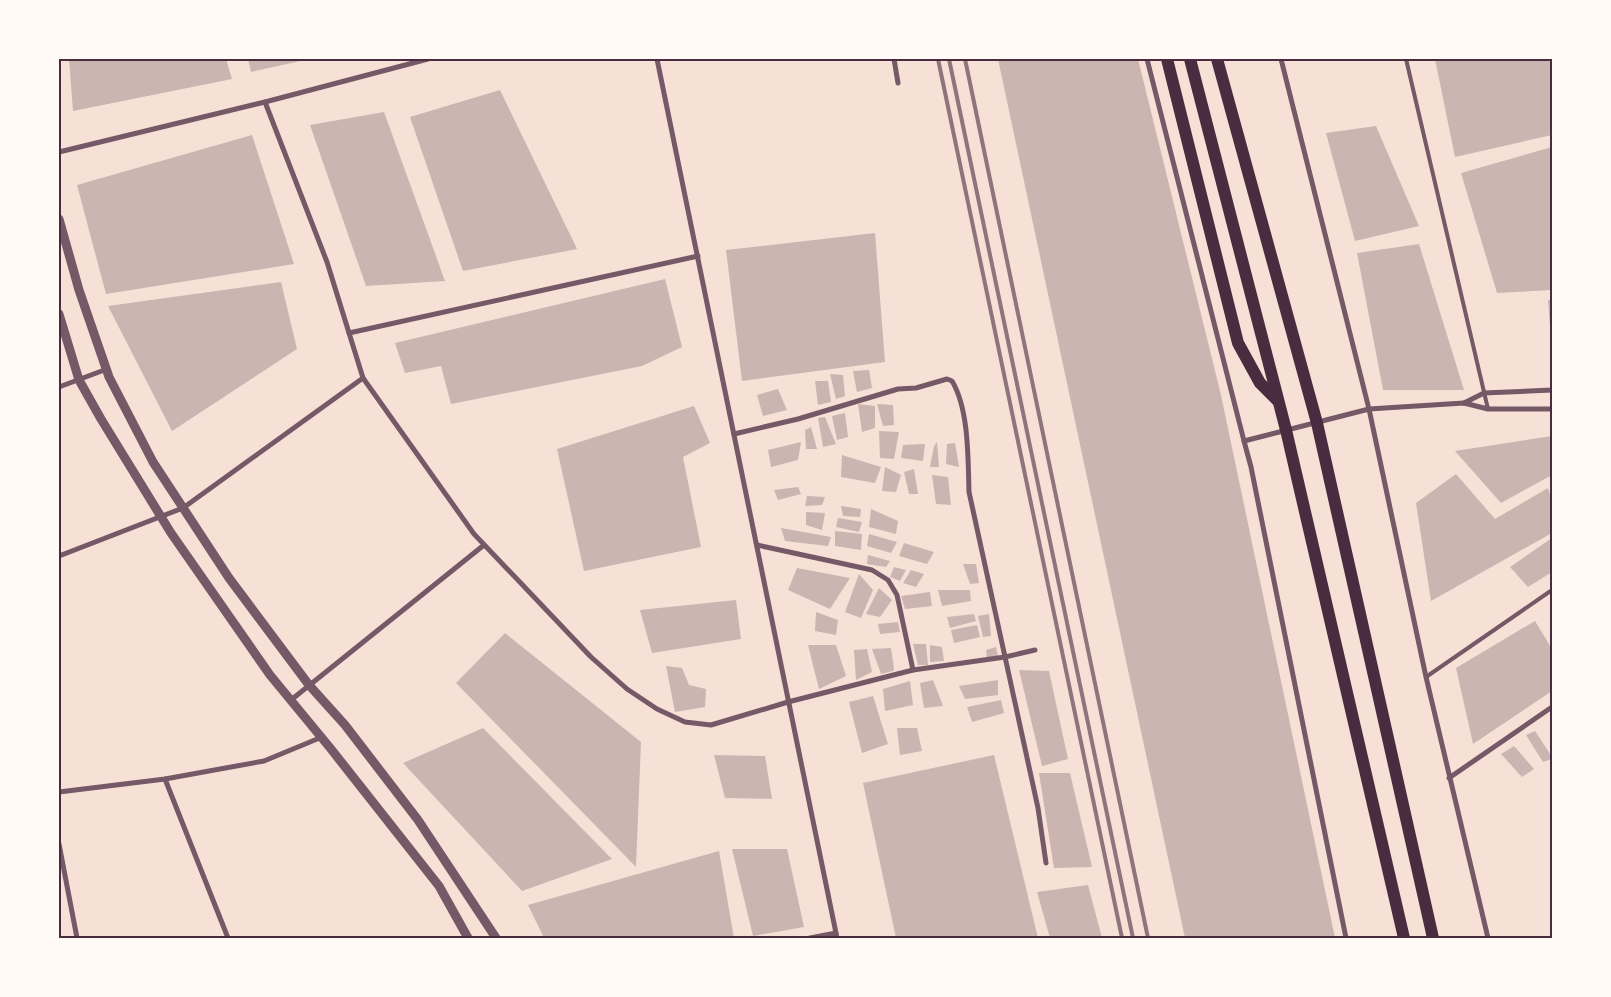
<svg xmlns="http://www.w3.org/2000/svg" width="1611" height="997" font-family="Montserrat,sans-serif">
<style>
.building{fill:#ccb4b1}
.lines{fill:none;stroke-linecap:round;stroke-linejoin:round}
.service{stroke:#755966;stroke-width:4}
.minor{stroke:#755966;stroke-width:5}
.tertiary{stroke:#755966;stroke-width:9}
.primary{stroke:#4a2c40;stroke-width:12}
.rail{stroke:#8f747c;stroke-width:4}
.neatline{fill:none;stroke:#4a2c40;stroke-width:2}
</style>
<rect width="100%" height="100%" fill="#f7e1d7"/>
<g class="building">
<path d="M 69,59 L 226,59 L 232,79 L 73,111 Z"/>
<path d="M 248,59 L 305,59 L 305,60 L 251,72 Z"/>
<path d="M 998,59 L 1138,59 L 1221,395 L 1335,938 L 1185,938 Z"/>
<path d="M 1435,59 L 1549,59 L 1552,70 L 1552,135 L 1455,157 Z"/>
<path d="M 500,90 L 577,249 L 463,271 L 410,117 Z"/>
<path d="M 384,112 L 445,281 L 366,286 L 310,125 Z"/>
<path d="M 1376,126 L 1419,226 L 1355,241 L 1326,133 Z"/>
<path d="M 252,135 L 294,264 L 106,294 L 77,185 Z"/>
<path d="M 1552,147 L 1552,290 L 1497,293 L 1461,173 Z"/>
<path d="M 875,233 L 885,362 L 742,381 L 726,250 Z"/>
<path d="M 1419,244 L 1464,390 L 1383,390 L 1357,253 Z"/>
<path d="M 665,279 L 682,347 L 642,366 L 451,404 L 441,366 L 405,373 L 395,343 Z"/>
<path d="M 281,282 L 297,349 L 172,431 L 108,306 Z"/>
<path d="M 1548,300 L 1552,300 L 1552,340 L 1551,340 Z"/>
<path d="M 869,370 L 872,388 L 857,392 L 853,371 Z"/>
<path d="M 830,374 L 843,375 L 845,396 L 836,399 Z"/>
<path d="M 815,381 L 828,381 L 831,402 L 818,405 Z"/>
<path d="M 778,389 L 787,410 L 763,416 L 757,395 Z"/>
<path d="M 858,404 L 875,406 L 875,428 L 862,432 Z"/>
<path d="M 877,404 L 893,405 L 894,425 L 883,426 Z"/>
<path d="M 694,406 L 710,443 L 683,457 L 701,547 L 584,571 L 557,449 Z"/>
<path d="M 845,413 L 848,437 L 837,440 L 832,416 Z"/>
<path d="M 825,417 L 836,444 L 823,447 L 818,418 Z"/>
<path d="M 811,427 L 817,449 L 806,449 L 805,430 Z"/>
<path d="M 879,431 L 899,432 L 894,459 L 880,458 Z"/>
<path d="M 1552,436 L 1552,475 L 1501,503 L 1455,451 Z"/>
<path d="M 801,442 L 798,460 L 771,467 L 768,450 Z"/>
<path d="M 937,442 L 939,467 L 930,467 L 934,446 Z"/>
<path d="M 955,443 L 959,467 L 946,464 L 947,444 Z"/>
<path d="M 925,444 L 923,461 L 901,458 L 903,445 Z"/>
<path d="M 842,455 L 881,467 L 875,483 L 841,477 Z"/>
<path d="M 885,467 L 901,475 L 896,492 L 882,491 Z"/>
<path d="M 914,469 L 918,494 L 909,494 L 904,472 Z"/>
<path d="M 1456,474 L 1495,519 L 1548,488 L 1552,501 L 1552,533 L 1431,601 L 1416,503 Z"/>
<path d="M 932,475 L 948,477 L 951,505 L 936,504 Z"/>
<path d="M 798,487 L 801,494 L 778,500 L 774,490 Z"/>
<path d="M 807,496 L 825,497 L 822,505 L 805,506 Z"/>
<path d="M 841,506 L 861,509 L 860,517 L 843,516 Z"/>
<path d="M 871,509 L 898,521 L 896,534 L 869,527 Z"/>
<path d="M 806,512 L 825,513 L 822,530 L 806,525 Z"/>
<path d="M 838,518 L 862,522 L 859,532 L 836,527 Z"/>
<path d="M 781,528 L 831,537 L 828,546 L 785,541 Z"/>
<path d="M 835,531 L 862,534 L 861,550 L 835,546 Z"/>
<path d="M 869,534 L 897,542 L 891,553 L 867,546 Z"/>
<path d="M 1552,538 L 1552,572 L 1528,587 L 1510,567 Z"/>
<path d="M 904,543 L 934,552 L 927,564 L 899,556 Z"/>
<path d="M 868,555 L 890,561 L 886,567 L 867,564 Z"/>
<path d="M 963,564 L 976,564 L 979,583 L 970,584 Z"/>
<path d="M 894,567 L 906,570 L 900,581 L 890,577 Z"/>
<path d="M 797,568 L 850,578 L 830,609 L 788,590 Z"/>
<path d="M 911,570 L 924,574 L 916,587 L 903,583 Z"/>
<path d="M 859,574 L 873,590 L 861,618 L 845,612 Z"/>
<path d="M 879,588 L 892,600 L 880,617 L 866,614 Z"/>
<path d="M 938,590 L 970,590 L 971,601 L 942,606 Z"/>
<path d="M 930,592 L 932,606 L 905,609 L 901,596 Z"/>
<path d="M 736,600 L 741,639 L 652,653 L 640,610 Z"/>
<path d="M 816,612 L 838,620 L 836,635 L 815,631 Z"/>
<path d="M 974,614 L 976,621 L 950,628 L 947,617 Z"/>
<path d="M 989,614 L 991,636 L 983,637 L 978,616 Z"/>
<path d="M 1535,621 L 1552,649 L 1552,691 L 1473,744 L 1456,668 Z"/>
<path d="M 898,622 L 900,632 L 880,634 L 878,624 Z"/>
<path d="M 977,625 L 980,637 L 954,643 L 951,630 Z"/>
<path d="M 505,633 L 641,742 L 636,867 L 456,683 Z"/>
<path d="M 913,644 L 926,644 L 928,665 L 918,665 Z"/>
<path d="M 808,645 L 836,645 L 846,676 L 819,689 Z"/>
<path d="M 930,645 L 942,647 L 944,661 L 930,662 Z"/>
<path d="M 996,647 L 998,656 L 987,658 L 986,650 Z"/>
<path d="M 891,648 L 894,669 L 893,671 L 881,674 L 872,649 Z"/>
<path d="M 867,649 L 872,672 L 856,680 L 854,650 Z"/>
<path d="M 666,666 L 682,668 L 689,685 L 706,689 L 705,707 L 675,712 Z"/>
<path d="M 1019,670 L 1049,671 L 1068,759 L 1042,766 Z"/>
<path d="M 933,680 L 943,706 L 924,708 L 920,683 Z"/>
<path d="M 998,680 L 998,695 L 965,699 L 959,686 Z"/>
<path d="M 910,681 L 913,705 L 885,711 L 883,689 Z"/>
<path d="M 873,696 L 888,744 L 862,753 L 849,702 Z"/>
<path d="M 1001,700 L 1004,713 L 972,722 L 967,707 Z"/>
<path d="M 483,728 L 612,859 L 522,891 L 403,763 Z"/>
<path d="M 897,728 L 917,728 L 922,751 L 900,755 Z"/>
<path d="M 1535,731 L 1552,757 L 1552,759 L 1543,762 L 1526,735 Z"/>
<path d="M 1514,746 L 1534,769 L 1522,777 L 1501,754 Z"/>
<path d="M 714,755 L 765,756 L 772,799 L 725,798 Z"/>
<path d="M 994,755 L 1038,938 L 896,938 L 863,783 Z"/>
<path d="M 1039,773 L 1070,773 L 1092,867 L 1054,868 Z"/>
<path d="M 732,849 L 787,849 L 804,927 L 753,936 Z"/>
<path d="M 719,851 L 734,938 L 544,938 L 528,905 Z"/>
<path d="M 1088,885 L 1102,938 L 1050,938 L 1037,892 Z"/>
</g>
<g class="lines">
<g class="service">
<path d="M 1406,59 L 1488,409"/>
<path d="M 1426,677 L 1552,590"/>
</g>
<g class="minor">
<path d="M 657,59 L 837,938"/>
<path d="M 894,59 L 898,83"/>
<path d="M 1147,59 L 1244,441"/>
<path d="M 1281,59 L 1369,409 L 1426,677 L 1488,938"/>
<path d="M 265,102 L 327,262 L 363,378 L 474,534 L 591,657 L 627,689 L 657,709 L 685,722 L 711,725 L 788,702 L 913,670 L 1005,657 L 1035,650"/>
<path d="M 59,152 L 265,102 L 428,59"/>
<path d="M 349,333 L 698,256"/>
<path d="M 59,387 L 107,369"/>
<path d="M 1464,403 L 1484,393 L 1552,390"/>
<path d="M 734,434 L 798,419 L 898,389 L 916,388 L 947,379 L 952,381 C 969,409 968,459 969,492 L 1038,808 L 1046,863"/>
<path d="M 757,545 L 872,570 L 888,580 L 897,595 L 913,670"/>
<path d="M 59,556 L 183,508 L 363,378"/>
<path d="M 291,700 L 484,545"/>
<path d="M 1449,778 L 1552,707"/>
<path d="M 165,779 L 228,938"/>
<path d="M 59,792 L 165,779 L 264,761 L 322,737"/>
<path d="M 59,844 L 77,938"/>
<path d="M 810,938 L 836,933"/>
<path d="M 1346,938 L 1251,467 L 1244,441 L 1369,409 L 1464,403 L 1488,409 L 1552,409"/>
</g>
<g class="tertiary">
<path d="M 59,219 L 79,290 L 109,377 L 153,462 L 229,578 L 309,685 L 345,725 L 418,820 L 496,938"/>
<path d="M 59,314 L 79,380 L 101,419 L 171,533 L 270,675 L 331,749 L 439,886 L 468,938"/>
</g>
<g class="primary">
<path d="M 1167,59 L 1238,343 L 1260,383 L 1277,400"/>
<path d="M 1190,59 L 1286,430 L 1404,938"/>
<path d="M 1217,59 L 1317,423 L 1433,938"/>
</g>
<g class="rail">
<path d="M 938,59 L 1122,938"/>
<path d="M 949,59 L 1133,938"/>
<path d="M 965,59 L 1148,938"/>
</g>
</g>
<rect width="1611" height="997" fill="none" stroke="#fffaf5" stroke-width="120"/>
<rect x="60" y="60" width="1491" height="877" class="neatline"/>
</svg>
